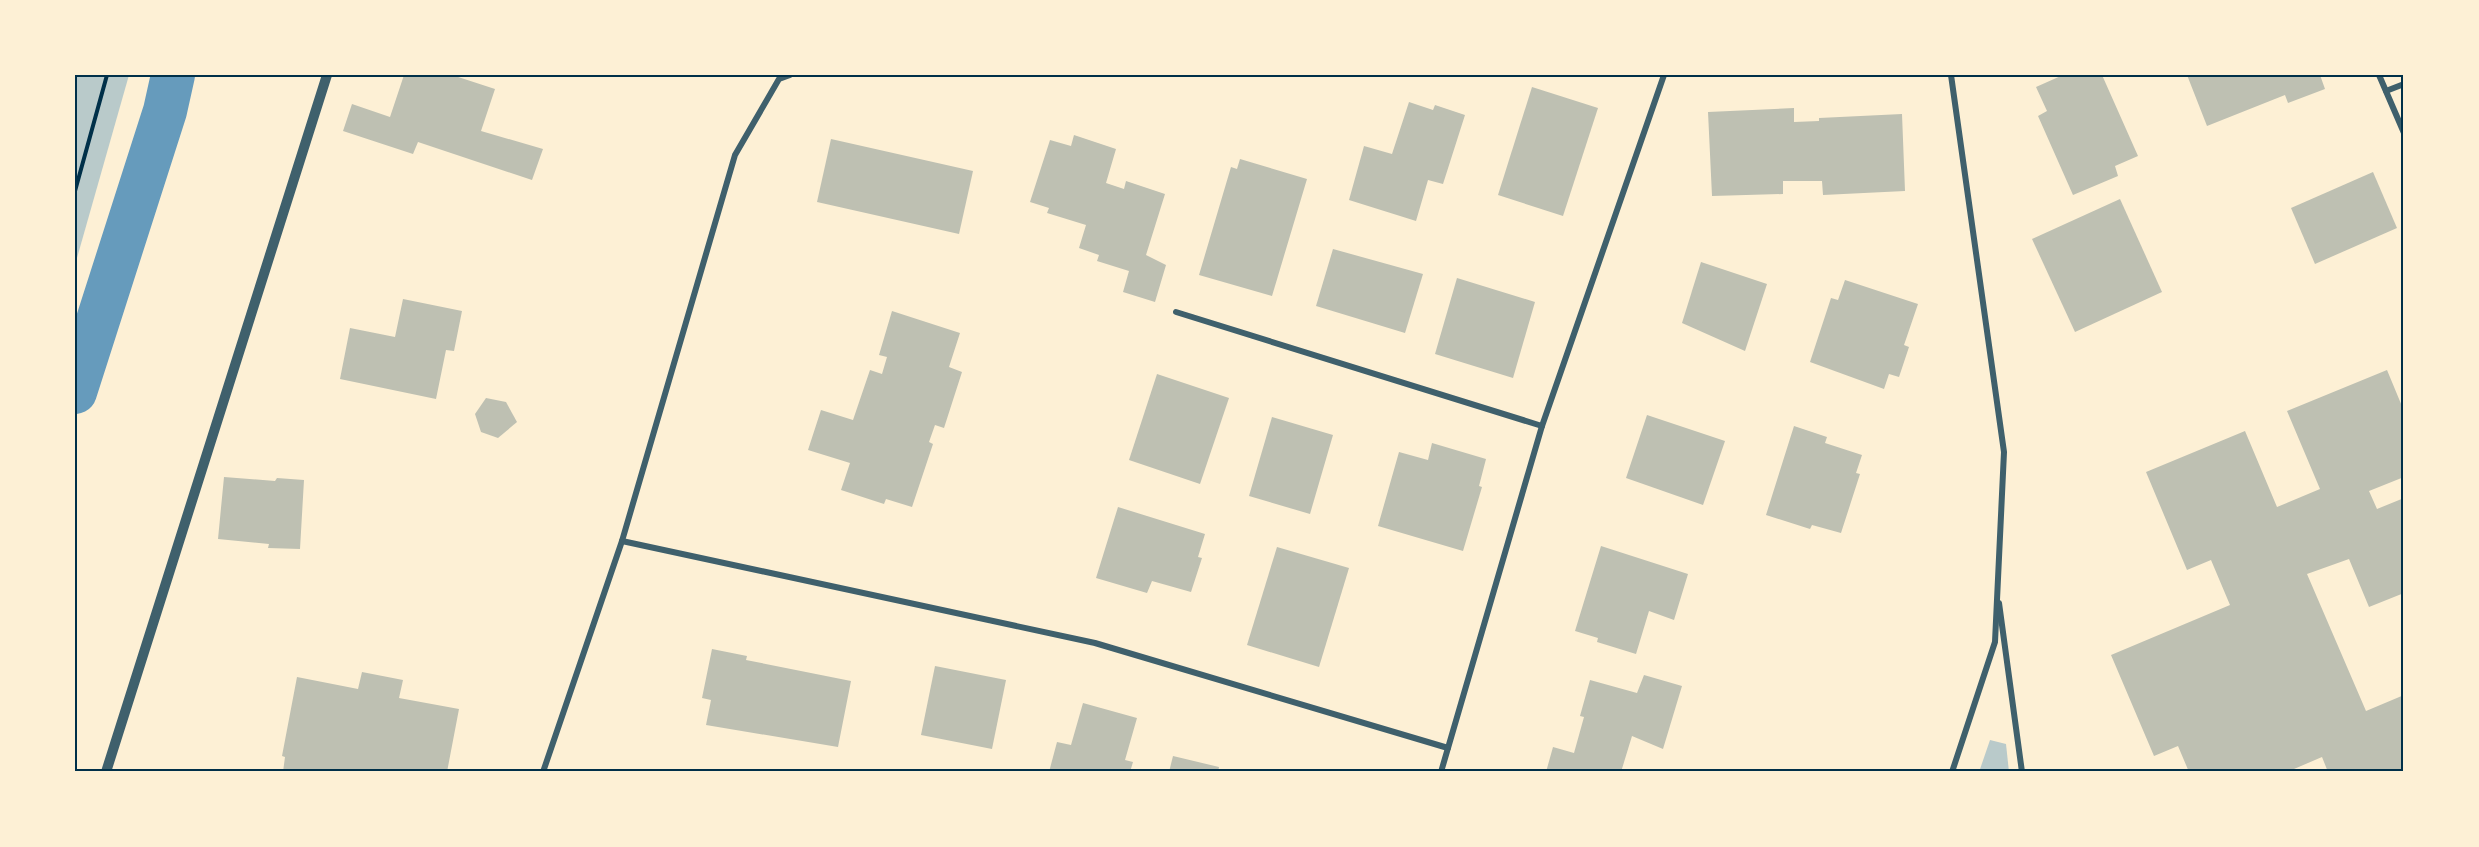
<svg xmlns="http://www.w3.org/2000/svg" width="2479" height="847" font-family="'IBM Plex Serif',serif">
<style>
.green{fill:#b9caca}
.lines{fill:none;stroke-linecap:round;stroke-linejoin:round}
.canal{stroke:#669bbc;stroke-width:44}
.building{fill:#bec0b2}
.path{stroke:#003049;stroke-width:4}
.minor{stroke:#3f606c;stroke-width:6}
.tertiary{stroke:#3f606c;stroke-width:10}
.neatline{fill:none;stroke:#003049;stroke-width:2}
</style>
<rect width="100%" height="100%" fill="#fdf0d5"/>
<g class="green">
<path d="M 75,75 L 129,75 L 75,265 Z"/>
<path d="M 1990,740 L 2006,744 L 2009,772 L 1979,772 Z"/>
</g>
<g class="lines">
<path class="canal" d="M 75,392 L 165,111 L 173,75"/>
</g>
<g class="building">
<path d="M 404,75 L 452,75 L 495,89 L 481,131 L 543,149 L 532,180 L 418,142 L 413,154 L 343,131 L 352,104 L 390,117 Z"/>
<path d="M 2063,75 L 2102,75 L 2138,156 L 2115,166 L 2118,176 L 2073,195 L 2038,116 L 2047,111 L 2036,87 Z"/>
<path d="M 2187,75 L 2320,75 L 2325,89 L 2288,103 L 2285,95 L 2207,126 Z"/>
<path d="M 1532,87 L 1598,108 L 1563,216 L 1498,195 Z"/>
<path d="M 1409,102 L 1433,110 L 1435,105 L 1465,115 L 1443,184 L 1428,180 L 1416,221 L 1349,200 L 1364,146 L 1392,154 Z"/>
<path d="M 1794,108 L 1794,122 L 1819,121 L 1819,118 L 1902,114 L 1905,191 L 1823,195 L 1822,181 L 1783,181 L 1783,194 L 1712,196 L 1708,112 Z"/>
<path d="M 1074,135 L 1116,149 L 1106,183 L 1124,189 L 1126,181 L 1165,194 L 1146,255 L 1166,265 L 1155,302 L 1123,292 L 1129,271 L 1097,261 L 1099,255 L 1079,248 L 1086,225 L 1047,213 L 1049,208 L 1030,202 L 1050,140 L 1071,146 Z"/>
<path d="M 831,139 L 973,171 L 959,234 L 817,202 Z"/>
<path d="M 1240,159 L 1307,179 L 1272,296 L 1199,275 L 1231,167 L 1237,169 Z"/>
<path d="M 2373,172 L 2397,228 L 2315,264 L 2291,208 Z"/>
<path d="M 2120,199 L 2162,292 L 2075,332 L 2032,239 Z"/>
<path d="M 1333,249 L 1423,274 L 1405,333 L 1316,306 Z"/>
<path d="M 1701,262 L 1767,284 L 1745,351 L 1682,323 Z"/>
<path d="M 1457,278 L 1535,302 L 1513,378 L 1435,354 Z"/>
<path d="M 1845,280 L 1918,304 L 1904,345 L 1909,347 L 1899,377 L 1889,374 L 1884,389 L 1810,362 L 1831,298 L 1838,300 Z"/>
<path d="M 403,299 L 462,311 L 454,351 L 446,350 L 436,399 L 340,379 L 350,328 L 395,337 Z"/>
<path d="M 892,311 L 960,333 L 949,367 L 962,372 L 944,428 L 935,425 L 929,442 L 933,444 L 912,507 L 886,499 L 884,504 L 841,490 L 850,463 L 808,450 L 821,410 L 853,420 L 870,370 L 882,374 L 887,357 L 879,355 Z"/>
<path d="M 2387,370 L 2404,411 L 2404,477 L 2369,491 L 2377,509 L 2404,498 L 2404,593 L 2369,607 L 2349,559 L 2307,574 L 2366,711 L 2404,695 L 2404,772 L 2328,772 L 2322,757 L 2287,772 L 2189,772 L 2178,746 L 2154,756 L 2111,655 L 2230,605 L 2211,560 L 2187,570 L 2146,472 L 2245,431 L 2277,507 L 2320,489 L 2287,411 Z"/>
<path d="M 1157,374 L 1229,398 L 1200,484 L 1129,460 Z"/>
<path d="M 486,398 L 506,402 L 517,422 L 498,438 L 481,432 L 475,414 Z"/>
<path d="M 1647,415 L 1725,441 L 1703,505 L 1626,478 Z"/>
<path d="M 1272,417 L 1333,435 L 1310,514 L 1249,496 Z"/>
<path d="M 1794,426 L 1827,437 L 1825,443 L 1862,455 L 1856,473 L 1860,474 L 1841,533 L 1812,525 L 1810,529 L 1766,515 Z"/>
<path d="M 1432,443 L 1486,459 L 1479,486 L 1482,487 L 1463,551 L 1378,526 L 1399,452 L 1428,460 Z"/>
<path d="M 224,477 L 275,481 L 277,478 L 304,480 L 300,549 L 268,548 L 269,544 L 218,539 Z"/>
<path d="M 1118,507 L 1205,534 L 1198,557 L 1202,558 L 1191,592 L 1152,581 L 1147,593 L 1096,578 Z"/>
<path d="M 1601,546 L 1688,574 L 1674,620 L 1649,611 L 1636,654 L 1597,642 L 1598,638 L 1575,631 Z"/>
<path d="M 1277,547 L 1349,568 L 1319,667 L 1247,645 Z"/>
<path d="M 712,649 L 747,656 L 746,660 L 851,681 L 838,747 L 706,725 L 711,700 L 702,698 Z"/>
<path d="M 935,666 L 1006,680 L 992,749 L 921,735 Z"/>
<path d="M 362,672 L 403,680 L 399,698 L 459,709 L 447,772 L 283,772 L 285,757 L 282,756 L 297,677 L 358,689 Z"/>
<path d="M 1644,675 L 1682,686 L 1663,749 L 1632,736 L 1621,772 L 1546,772 L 1553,747 L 1574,753 L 1584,717 L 1580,716 L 1590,680 L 1637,693 Z"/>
<path d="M 1083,703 L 1137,718 L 1125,760 L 1133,762 L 1130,772 L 1049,772 L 1057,742 L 1071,745 Z"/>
<path d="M 1173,756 L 1219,767 L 1218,772 L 1169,772 Z"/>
</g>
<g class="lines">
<path class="path" d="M 75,191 L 107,75"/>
<g class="minor">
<path d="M 1951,75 L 2004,452 L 1995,642 L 1952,772"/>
<path d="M 2379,75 L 2404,133"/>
<path d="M 2386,91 L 2404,84"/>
<path d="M 1176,312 L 1542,426"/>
<path d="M 622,541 L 1095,643 L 1448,748"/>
<path d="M 1999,603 L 2022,772"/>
<path d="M 543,772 L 622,541 L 735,155 L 779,79 L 790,75"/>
<path d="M 1441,772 L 1542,426 L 1664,75"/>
</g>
<path class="tertiary" d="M 106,772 L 327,75"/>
</g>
<rect width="2479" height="847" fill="none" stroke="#fdf0d5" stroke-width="153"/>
<rect x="76" y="76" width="2326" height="694" class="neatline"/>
</svg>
